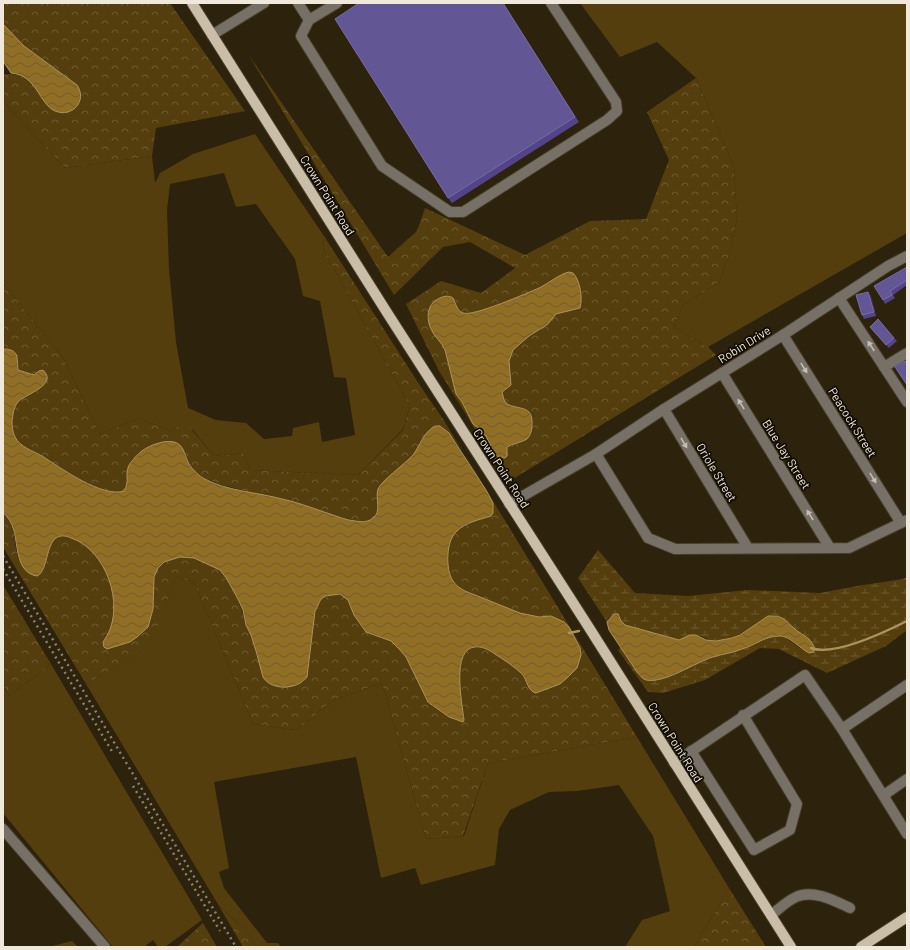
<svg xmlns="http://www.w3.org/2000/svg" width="910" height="950" font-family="Barlow,sans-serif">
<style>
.grass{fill:#543e0e;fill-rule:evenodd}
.forest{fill:url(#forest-crowns)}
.wetland{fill:url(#wetland-marsh)}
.water{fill:url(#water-waves);stroke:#ad935b}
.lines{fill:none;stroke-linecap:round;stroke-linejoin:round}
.stream{stroke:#ad935b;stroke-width:2.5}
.minor-casing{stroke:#483e29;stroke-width:12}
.major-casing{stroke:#483e29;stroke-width:12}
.minor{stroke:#767066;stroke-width:10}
.major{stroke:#cabea8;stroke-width:10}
.rail{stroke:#8b816f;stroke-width:2.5;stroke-dasharray:2 4;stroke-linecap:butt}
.wall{fill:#51448b}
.shaded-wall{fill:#3b2f55}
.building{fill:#625694;stroke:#786d9f}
.oneway{fill:#c5beb2}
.labels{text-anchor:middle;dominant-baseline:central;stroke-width:3.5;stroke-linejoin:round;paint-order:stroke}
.street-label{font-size:12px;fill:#f0e8db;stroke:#110c04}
</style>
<defs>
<pattern id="forest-crowns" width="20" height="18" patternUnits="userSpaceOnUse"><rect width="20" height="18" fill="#543e0e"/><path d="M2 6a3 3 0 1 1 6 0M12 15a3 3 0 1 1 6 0" fill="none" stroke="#6d5a30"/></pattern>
<pattern id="wetland-marsh" width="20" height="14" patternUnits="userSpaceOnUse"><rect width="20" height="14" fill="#543e0e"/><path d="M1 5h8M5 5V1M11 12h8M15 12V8" fill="none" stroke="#6d5a30"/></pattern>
<pattern id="water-waves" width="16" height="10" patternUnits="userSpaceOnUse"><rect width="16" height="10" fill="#906e24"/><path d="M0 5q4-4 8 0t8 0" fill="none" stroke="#705c32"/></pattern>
</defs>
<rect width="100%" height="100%" fill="#2d220c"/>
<g class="grass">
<path d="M 580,3 L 907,3 L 907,233 L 708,347 L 674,327 L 683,305 L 719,282 L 729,256 L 737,219 L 734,166 L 696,78 L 657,42 L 620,57 Z"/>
<path d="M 3,101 L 65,168 L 152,156 L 155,183 L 160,173 L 193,154 L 255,134 L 324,236 L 323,249 L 410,406 L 403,429 L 358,475 L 250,470 L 243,453 L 214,456 L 192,429 L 192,419 L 170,431 L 139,418 L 100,434 L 62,356 L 3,283 ZM 224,173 L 236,207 L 256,204 L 295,259 L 303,296 L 320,301 L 334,377 L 346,378 L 355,435 L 322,442 L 319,422 L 293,428 L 292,436 L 264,439 L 246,423 L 216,420 L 188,408 L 176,342 L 169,269 L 167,210 L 170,184 Z"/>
<path d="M 176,577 L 194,582 L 253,724 L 296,730 L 334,700 L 382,683 L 426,839 L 464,836 L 488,763 L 637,737 L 729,888 L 694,947 L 625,947 L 642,920 L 670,911 L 653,836 L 619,785 L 577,791 L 549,792 L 510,810 L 499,829 L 495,865 L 421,885 L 415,868 L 381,878 L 356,757 L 214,782 L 229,868 L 219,872 L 224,888 L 267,943 L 278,943 L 281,947 L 256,947 L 244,928 L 219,906 L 86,684 L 148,648 Z"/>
<path d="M 51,664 L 202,920 L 165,947 L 158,947 L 153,940 L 144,947 L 113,947 L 3,813 L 3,682 L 9,696 Z"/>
</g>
<g class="forest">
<path d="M 3,3 L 170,3 L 245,111 L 156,128 L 152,156 L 65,168 L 3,101 L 3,75 C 25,70 35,86 46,102 L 80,103 L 81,93 L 77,85 L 24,46 L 3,24 Z"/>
<path d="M 248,54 L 388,257 L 417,231 L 425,208 L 525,255 L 590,221 L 646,219 L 669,160 L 647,112 L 696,78 L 734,166 L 737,219 L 729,256 L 719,282 L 683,305 L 674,327 L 708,347 L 716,355 L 508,482 L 439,371 L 406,304 L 441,281 L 481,293 L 515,268 L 470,242 L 443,247 L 394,295 Z"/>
<path d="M 324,236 L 419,384 L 443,419 L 637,737 L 488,763 L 463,836 L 426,839 L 382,683 L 334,700 L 296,730 L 253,724 L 194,582 L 176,577 L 149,648 L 86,684 L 3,547 L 3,512 C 18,529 12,540 19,559 C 21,564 25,568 28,572 L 42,572 C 45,561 48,545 56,538 C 61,534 69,537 74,539 C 109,556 127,610 103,642 L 108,648 L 130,642 L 137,637 L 148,627 L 153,609 L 154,577 L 158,568 L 164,562 L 180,557 L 194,558 L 220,570 L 227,579 L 239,601 L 246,625 L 251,635 L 258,659 L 281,687 L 298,684 L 304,682 L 308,672 L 315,611 L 321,599 L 325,596 L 340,594 L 348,600 L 354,615 L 366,632 L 391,641 L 400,650 L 406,657 L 428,702 L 449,717 L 459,721 L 464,720 C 462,707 459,693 459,680 C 460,628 492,648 518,670 C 525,677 526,686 533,693 L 536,693 L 560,684 L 568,677 L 577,668 L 581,655 L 580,648 L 569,627 L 551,616 L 539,617 L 520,613 L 465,591 C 460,588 456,586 453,581 C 445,570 446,541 456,531 C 464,523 475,520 486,518 L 493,503 C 484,485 456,435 440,426 L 429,429 L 414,454 L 404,465 L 381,484 L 378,490 L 378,507 L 376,515 L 370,520 L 360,522 L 219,484 C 198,476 191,473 185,451 L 139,452 L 128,468 L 127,485 L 124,491 C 101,497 60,467 41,456 C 32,451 22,447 16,439 C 11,432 11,417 14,409 C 18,393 41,394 47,379 L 37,373 L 34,375 L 18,370 L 18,366 L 9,349 L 3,349 L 3,283 L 62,356 L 100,434 L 139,418 L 170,431 L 192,418 L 192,430 L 214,456 L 243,453 L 250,470 L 358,475 L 403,430 L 410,406 L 323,249 Z"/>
<path d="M 3,585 L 51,664 L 9,696 L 3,682 Z"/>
<path d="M 729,888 L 766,947 L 694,947 Z"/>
<path d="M 219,906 L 244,928 L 256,947 L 243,947 Z"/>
<path d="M 203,923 L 217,947 L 177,947 L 178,946 Z"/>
<path d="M 72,941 L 78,947 L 49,947 Z"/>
</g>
<path class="wetland" d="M 598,550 L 635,593 L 688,596 L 748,590 L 820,593 L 857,586 L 903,579 L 907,577 L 907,630 L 886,646 L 827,673 L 779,649 L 760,648 L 705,680 L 663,693 L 648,692 L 618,650 L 621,647 L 642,677 L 646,680 L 650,680 L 683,671 L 695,664 L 712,657 L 744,649 L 756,642 L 766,638 L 777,636 L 785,637 L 804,651 L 809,639 C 805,636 800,633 796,630 C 790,626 785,617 777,615 C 769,614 763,620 757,623 C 740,635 721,648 701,636 L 679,640 L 625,625 L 621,621 L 618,614 L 609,618 L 607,622 L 578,578 Z"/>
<g class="water">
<path d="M 3,24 L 24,46 L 77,85 C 88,101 72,118 55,111 C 39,104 37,75 11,73 L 3,61 Z"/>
<path d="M 569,272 L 573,273 C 580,280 583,298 580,308 L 556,314 L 548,324 L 529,336 L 513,350 L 509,361 L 511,385 L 502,392 L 504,400 L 507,404 C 519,410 533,405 532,424 C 532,429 531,435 527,439 C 521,443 513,443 507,447 L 507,456 L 505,458 L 497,456 L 493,451 L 486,436 L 481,430 L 473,424 L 462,402 L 456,394 L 445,350 C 442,342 434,337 431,329 C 426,319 427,304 438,299 C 443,296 449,295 453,298 C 456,304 457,311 463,313 C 473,317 527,293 539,288 C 549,283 558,275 569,272 Z"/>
<path d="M 3,349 C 19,349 17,357 18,370 L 34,375 L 39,371 L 43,370 C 59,385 25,394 18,402 C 13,408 13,415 12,422 C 12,427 13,433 15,437 C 20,447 33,451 42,456 C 61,468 102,498 124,491 C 130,480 125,477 128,468 C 128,466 131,462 133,460 C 140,450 150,445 163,442 C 182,439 183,449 188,462 C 191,468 197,474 203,478 C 226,491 256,492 282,499 C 305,504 327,514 349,520 C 357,521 366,524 373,518 C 382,512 375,498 378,489 C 382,480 404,465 413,455 C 420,446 427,424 440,426 L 449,433 L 486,490 L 493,503 L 493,513 L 491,516 C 479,520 466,522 457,531 C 446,540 445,569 453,581 C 456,586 460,588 465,591 L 520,613 L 539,617 L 551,616 L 564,622 L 569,627 L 580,648 L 581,655 L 577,668 L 568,677 L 560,684 L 536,693 C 528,692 527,680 522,674 C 514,666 504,660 495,654 C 489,650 482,646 475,647 C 451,649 462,703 464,720 L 463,722 L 449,717 L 428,702 L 406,657 L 400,650 L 391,641 L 366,632 L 354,615 L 348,600 L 340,594 L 325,596 L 321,599 L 315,611 L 307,677 C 298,690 271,691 263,677 L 256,651 L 251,635 L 246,625 L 243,610 L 239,601 L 227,579 L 220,570 L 194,558 L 180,557 L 164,562 L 158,568 L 154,577 L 153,609 L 148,627 L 137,637 L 130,642 L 107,649 L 104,647 L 103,642 C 126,612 110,558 78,541 C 73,539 66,535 61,536 C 45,538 49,571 37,576 C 16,573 18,545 14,531 C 12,523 8,517 3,512 Z"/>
<path d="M 614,614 L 618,614 L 621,621 L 625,625 L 679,640 L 690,635 L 696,635 L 706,640 L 716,641 L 732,638 L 740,635 L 768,616 L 778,616 L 784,619 L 796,630 L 809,639 L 814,646 L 814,652 L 809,653 C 799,648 790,636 780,636 C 764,636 756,645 742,649 C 733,653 722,654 713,657 C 696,662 664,684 646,680 C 642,679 640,675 637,672 L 609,630 L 607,622 Z"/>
</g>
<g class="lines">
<g class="stream">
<path d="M 569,633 L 579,631"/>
<path d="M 811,648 C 834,657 885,632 907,621"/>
</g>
<g class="minor-casing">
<g id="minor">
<path d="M 298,3 L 309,20"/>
<path d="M 337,3 L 309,20 L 301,36 L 382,166 L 450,212 L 463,212 L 607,120 L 617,111 L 616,102 L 551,3"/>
<path d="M 212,35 L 264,3"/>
<path d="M 839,298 L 907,402"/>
<path d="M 783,335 L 901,523"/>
<path d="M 884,367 L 907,353"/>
<path d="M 722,373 L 830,548"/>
<path d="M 664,409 L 748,548"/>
<path d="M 596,454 L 648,538 L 675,549 L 849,548 L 907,520"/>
<path d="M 509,504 L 596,454 L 664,409 L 783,335 L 888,266 L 907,256"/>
<path d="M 842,729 L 907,685"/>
<path d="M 691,751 L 754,850 L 790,830 L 797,804 L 743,715"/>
<path d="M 674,763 L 805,675 L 842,729 L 907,834"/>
<path d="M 884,795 L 907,779"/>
<path d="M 3,829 L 105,947"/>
<path d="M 771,915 C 779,909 787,901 796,897 C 813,889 835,901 850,908"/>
</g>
</g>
<g class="major-casing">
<g id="major">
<path d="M 192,3 L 386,311 L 588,626 L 791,947"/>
<path d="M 861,947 L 907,917"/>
</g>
</g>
<use href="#minor" class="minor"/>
<use href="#major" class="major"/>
<g class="rail">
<path d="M 3,556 L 236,947"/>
<path d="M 3,569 L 113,753"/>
<path d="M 133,786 L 220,931"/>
</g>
</g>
<g class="wall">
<path d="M 503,3 L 579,122 L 452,203 L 448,198 Z"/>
<path d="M 907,267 L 907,285 L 893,295 L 895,298 L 885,304 L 883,300 Z"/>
<path d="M 868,292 L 871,296 L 876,316 L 864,319 L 862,315 Z"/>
<path d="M 870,327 L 894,338 L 897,341 L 889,348 Z"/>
</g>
<path class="shaded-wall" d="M 868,292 L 871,296 L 876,316 L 874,312 Z"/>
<g class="building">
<path d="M 359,3 L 503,3 L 575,117 L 448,198 L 335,19 Z"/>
<path d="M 907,267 L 907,280 L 890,291 L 892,295 L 883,300 L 874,286 Z"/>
<path d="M 868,292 L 874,312 L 862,315 L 856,295 Z"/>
<path d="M 878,319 L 894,338 L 886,345 L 870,327 Z"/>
<path d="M 905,361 L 907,365 L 907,385 L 895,367 Z"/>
</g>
<defs><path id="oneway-solid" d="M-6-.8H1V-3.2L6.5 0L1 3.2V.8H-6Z"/></defs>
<g class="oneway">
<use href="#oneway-solid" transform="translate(871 346) rotate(-123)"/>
<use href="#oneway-solid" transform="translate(804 368) rotate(58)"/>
<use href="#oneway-solid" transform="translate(741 404) rotate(-122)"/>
<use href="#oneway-solid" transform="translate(684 443) rotate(59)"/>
<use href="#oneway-solid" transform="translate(873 478) rotate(58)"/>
<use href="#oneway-solid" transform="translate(810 515) rotate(-122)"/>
</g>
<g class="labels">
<g class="street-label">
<text transform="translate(328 195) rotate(58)">Crown Point Road</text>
<text transform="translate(744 344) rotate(-32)">Robin Drive</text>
<text transform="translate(853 422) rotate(58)">Peacock Street</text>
<text transform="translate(787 454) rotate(58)">Blue Jay Street</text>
<text transform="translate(502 468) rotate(57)">Crown Point Road</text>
<text transform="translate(717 472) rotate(59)">Oriole Street</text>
<text transform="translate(676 742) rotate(58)">Crown Point Road</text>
</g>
</g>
<rect width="910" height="950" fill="none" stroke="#f0e8db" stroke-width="8"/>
</svg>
